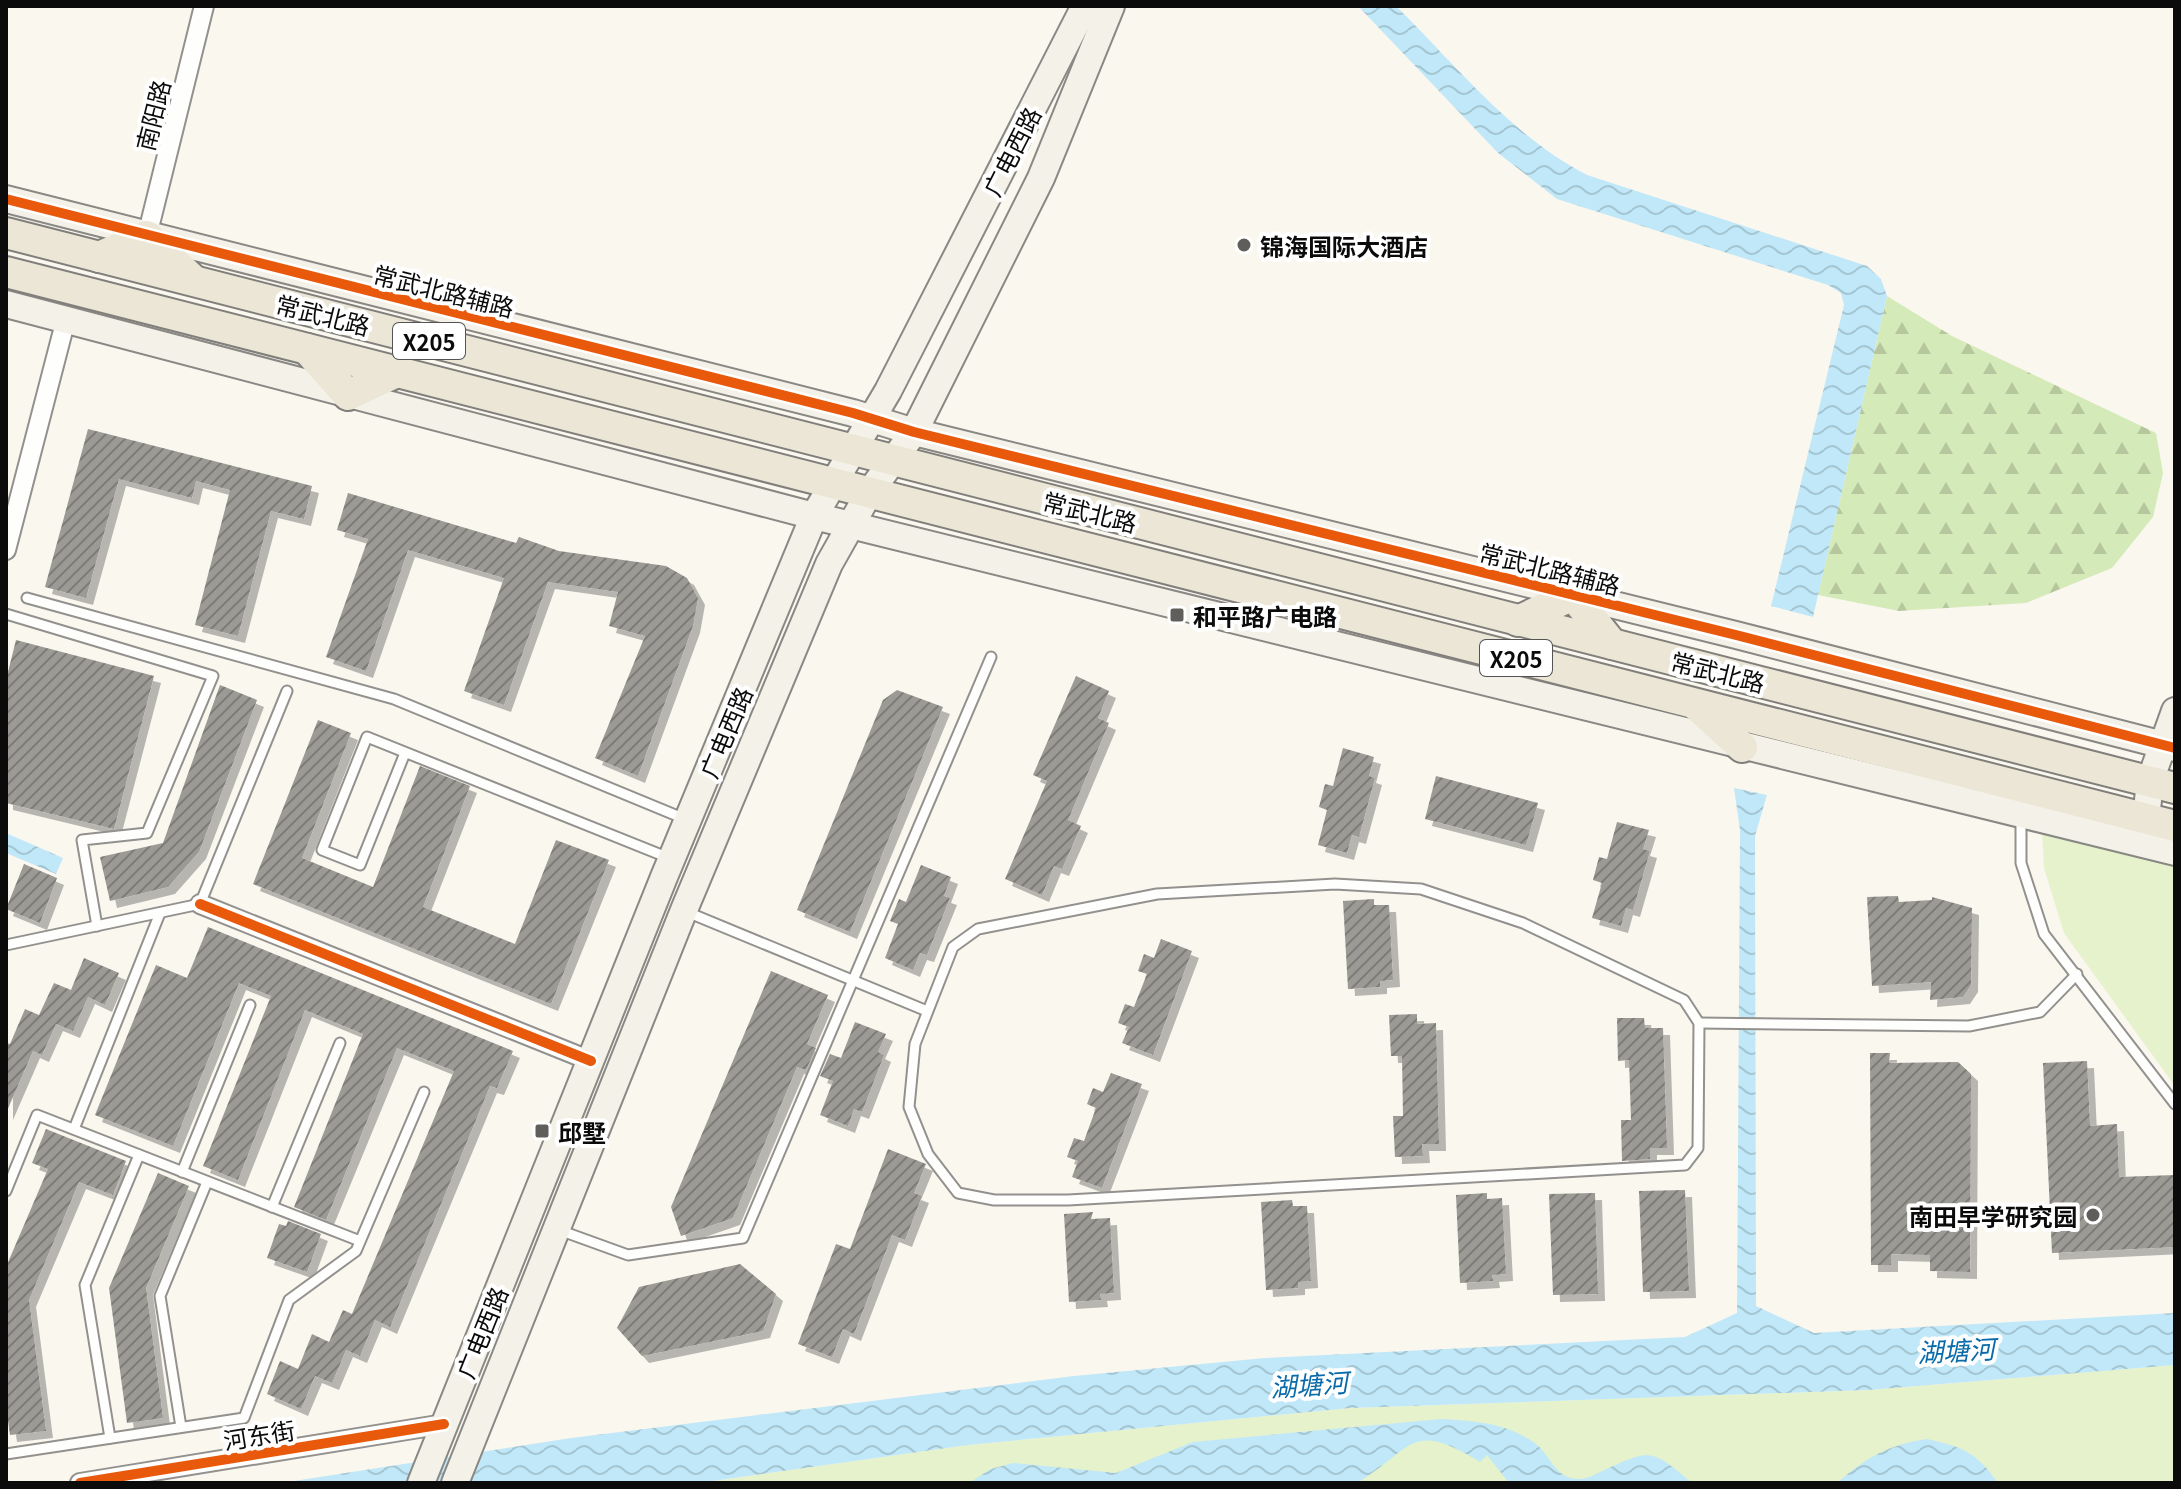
<svg xmlns="http://www.w3.org/2000/svg" width="2181" height="1489" font-family="Georgia,'Noto Sans SC',serif">
<style>
.grass{fill:#e5f2cc}
.forest{fill:url(#forest-firs)}
.water{fill:url(#water-waves)}
.building{fill:url(#building-hatch);filter:url(#shadow)}
.lines{fill:none;stroke-linecap:round;stroke-linejoin:round}
.lane-casing{stroke:#93918e;stroke-width:13}
.street-casing{stroke:#93918e;stroke-width:22}
.secondary-casing{stroke:#898884;stroke-width:30}
.primary-casing{stroke:#807f7b;stroke-width:34}
.lane{stroke:#fefefd;stroke-width:9}
.street{stroke:#fefefd;stroke-width:18}
.secondary{stroke:#f4f2e8;stroke-width:26}
.primary{stroke:#ece6d6;stroke-width:30}
.cycleway-casing{stroke:#fff;stroke-width:15}
.cycleway{stroke:#e8590c;stroke-width:10}
.poi-dot{fill:#5f5e5b;stroke:#fff;stroke-width:3}
.labels{text-anchor:middle;dominant-baseline:central;stroke-width:8;stroke-linejoin:round;paint-order:stroke}
.shield{fill:#fff;stroke:#545454;stroke-width:2}
.shield-label{font-size:22px;font-weight:bold;fill:#0b0b0b}
.street-label{font-size:24px;fill:#0b0b0b;stroke:#fff}
.poi-label{font-size:24px;font-weight:bold;fill:#0b0b0b;stroke:#fff;text-anchor:start}
.water-label{font-size:26px;font-style:italic;fill:#096ba9;stroke:#fff}
</style>
<defs>
<pattern id="forest-firs" width="22" height="20" patternUnits="userSpaceOnUse" patternTransform="scale(2)"><rect width="22" height="20" fill="#d5eab9"/><path d="M5 1l3.5 6h-7zM16 11l3.5 6h-7z" fill="#b6c79e"/></pattern>
<pattern id="water-waves" width="16" height="10" patternUnits="userSpaceOnUse" patternTransform="scale(2)"><rect width="16" height="10" fill="#c1e8f8"/><path d="M0 5q4-4 8 0t8 0" fill="none" stroke="#a4c6d3"/></pattern>
<pattern id="building-hatch" width="6" height="6" patternUnits="userSpaceOnUse" patternTransform="scale(2)"><rect width="6" height="6" fill="#9c9a95"/><path d="M-1 1l2-2M0 6l6-6M5 7l2-2" fill="none" stroke="#7d7c78"/></pattern>
<filter id="shadow"><feDropShadow dx="7" dy="7" stdDeviation="0" flood-color="#0004"/></filter>
</defs>
<rect width="100%" height="100%" fill="#faf7ef"/>
<g class="grass">
<path d="M 2042,828 L 2175,864 L 2175,1086 L 2064,933 L 2044,868 Z"/>
<path d="M 2175,1365 L 2175,1483 L 699,1483 L 968,1445 L 1350,1408 L 1868,1390 Z"/>
</g>
<path class="forest" d="M 1887,296 L 1952,336 L 2156,433 L 2163,473 L 2153,517 L 2112,568 L 2026,603 L 1899,611 L 1818,595 Z"/>
<g class="water">
<path d="M 1358,6 L 1396,6 C 1455,64 1512,137 1587,175 L 1867,266 L 1881,279 L 1887,296 L 1813,617 L 1771,606 L 1844,305 L 1841,293 L 1828,285 L 1557,199 L 1498,153 Z"/>
<path d="M 1734,788 L 1767,795 L 1755,836 L 1756,1306 L 1814,1333 L 2175,1313 L 2175,1365 L 1868,1390 L 1350,1408 L 968,1445 L 699,1483 L 281,1483 L 571,1438 L 1074,1376 L 1265,1358 L 1685,1337 L 1737,1313 L 1740,830 Z"/>
<path d="M 6,833 L 63,858 L 56,874 L 6,853 Z"/>
<path d="M 1441,1419 C 1475,1421 1508,1423 1536,1444 C 1549,1454 1554,1474 1571,1478 C 1583,1481 1590,1477 1600,1472 C 1650,1449 1650,1447 1692,1483 L 1509,1483 L 1487,1455 L 1480,1462 C 1410,1419 1414,1448 1357,1483 L 969,1483 L 991,1469 L 1013,1463 L 1116,1473 L 1193,1442 Z"/>
<path d="M 1927,1439 C 1963,1447 1976,1452 1998,1483 L 1837,1483 C 1865,1458 1890,1444 1927,1439 Z"/>
</g>
<g class="building">
<path d="M 88,429 L 312,486 L 304,519 L 271,511 L 238,636 L 195,625 L 230,490 L 196,481 L 192,498 L 119,479 L 86,598 L 45,587 Z"/>
<path d="M 348,493 L 516,543 L 519,537 L 559,551 L 666,566 L 687,578 L 698,598 L 693,626 L 638,776 L 595,758 L 645,636 L 609,626 L 618,592 L 548,582 L 504,705 L 464,691 L 504,578 L 408,550 L 366,671 L 326,657 L 368,539 L 337,530 Z"/>
<path d="M 16,640 L 154,676 L 114,829 L 6,803 L 6,680 Z"/>
<path d="M 1076,676 L 1109,691 L 1098,718 L 1109,723 L 1068,820 L 1081,826 L 1062,869 L 1054,866 L 1042,895 L 1005,879 L 1047,781 L 1033,775 Z"/>
<path d="M 220,685 L 257,700 L 199,852 L 168,887 L 110,901 L 100,857 L 163,843 Z"/>
<path d="M 897,690 L 943,707 L 850,932 L 797,910 L 883,700 Z"/>
<path d="M 318,720 L 351,733 L 302,858 L 373,887 L 420,766 L 470,786 L 423,907 L 515,944 L 556,840 L 609,860 L 551,1004 L 253,884 Z"/>
<path d="M 1343,748 L 1374,757 L 1369,776 L 1375,778 L 1359,837 L 1352,835 L 1347,853 L 1318,845 L 1327,810 L 1319,807 L 1325,784 L 1333,786 Z"/>
<path d="M 1436,776 L 1538,803 L 1526,845 L 1425,819 Z"/>
<path d="M 1617,822 L 1649,830 L 1643,849 L 1650,851 L 1633,910 L 1626,908 L 1621,926 L 1592,918 L 1602,883 L 1593,880 L 1599,857 L 1607,859 Z"/>
<path d="M 24,864 L 57,878 L 40,923 L 6,909 Z"/>
<path d="M 921,865 L 951,877 L 944,896 L 950,898 L 927,955 L 920,953 L 913,970 L 885,958 L 898,924 L 890,921 L 899,899 L 906,902 Z"/>
<path d="M 1898,896 L 1899,902 L 1932,900 L 1932,897 L 1972,908 L 1971,985 L 1963,997 L 1930,1000 L 1931,982 L 1872,986 L 1867,897 Z"/>
<path d="M 1374,899 L 1374,905 L 1389,905 L 1393,980 L 1380,981 L 1380,987 L 1348,989 L 1343,901 Z"/>
<path d="M 208,927 L 513,1051 L 497,1088 L 490,1086 L 390,1327 L 375,1320 L 360,1356 L 346,1350 L 332,1383 L 315,1376 L 301,1409 L 267,1394 L 280,1361 L 298,1369 L 312,1334 L 329,1342 L 343,1310 L 352,1314 L 454,1071 L 397,1048 L 326,1220 L 294,1207 L 363,1034 L 305,1010 L 238,1180 L 203,1166 L 271,996 L 239,983 L 173,1146 L 95,1115 L 156,965 L 187,978 Z"/>
<path d="M 1161,939 L 1192,951 L 1153,1055 L 1122,1043 L 1129,1027 L 1118,1023 L 1125,1004 L 1134,1007 L 1147,974 L 1138,971 L 1144,954 L 1154,958 Z"/>
<path d="M 84,958 L 119,973 L 105,1005 L 88,997 L 73,1031 L 56,1024 L 42,1055 L 33,1051 L 6,1113 L 6,1043 L 10,1044 L 25,1009 L 39,1015 L 54,983 L 71,990 Z"/>
<path d="M 771,971 L 828,995 L 807,1044 L 816,1048 L 806,1070 L 797,1067 L 733,1218 L 681,1236 L 671,1207 Z"/>
<path d="M 1417,1014 L 1417,1024 L 1436,1023 L 1439,1144 L 1422,1144 L 1423,1156 L 1395,1157 L 1393,1116 L 1403,1116 L 1402,1056 L 1391,1056 L 1389,1015 Z"/>
<path d="M 1617,1018 L 1644,1018 L 1645,1028 L 1663,1028 L 1667,1148 L 1650,1148 L 1650,1159 L 1622,1161 L 1621,1120 L 1631,1120 L 1629,1060 L 1618,1061 Z"/>
<path d="M 855,1022 L 886,1034 L 878,1052 L 884,1055 L 862,1112 L 854,1109 L 848,1126 L 820,1115 L 833,1081 L 820,1076 L 830,1054 L 841,1058 Z"/>
<path d="M 1870,1053 L 1890,1053 L 1889,1063 L 1958,1062 L 1971,1074 L 1970,1272 L 1930,1271 L 1930,1255 L 1891,1254 L 1891,1265 L 1871,1265 Z"/>
<path d="M 2087,1061 L 2090,1126 L 2117,1124 L 2119,1177 L 2175,1175 L 2175,1247 L 2052,1253 L 2043,1063 Z"/>
<path d="M 1111,1073 L 1142,1084 L 1102,1188 L 1072,1177 L 1078,1161 L 1067,1157 L 1074,1138 L 1084,1141 L 1096,1108 L 1087,1104 L 1093,1088 L 1103,1092 Z"/>
<path d="M 46,1129 L 126,1161 L 113,1195 L 79,1182 L 29,1300 L 46,1431 L 10,1435 L 6,1407 L 6,1267 L 48,1169 L 32,1163 Z"/>
<path d="M 888,1149 L 926,1164 L 914,1193 L 922,1196 L 905,1240 L 892,1235 L 854,1334 L 843,1329 L 832,1357 L 798,1344 L 836,1244 L 850,1249 Z"/>
<path d="M 158,1173 L 189,1186 L 146,1288 L 163,1418 L 127,1423 L 109,1288 Z"/>
<path d="M 1685,1190 L 1689,1291 L 1643,1292 L 1639,1191 Z"/>
<path d="M 1487,1193 L 1487,1199 L 1502,1198 L 1506,1274 L 1492,1275 L 1493,1281 L 1460,1283 L 1456,1195 Z"/>
<path d="M 1595,1193 L 1598,1294 L 1553,1295 L 1549,1194 Z"/>
<path d="M 1292,1200 L 1293,1206 L 1307,1206 L 1311,1281 L 1298,1282 L 1298,1288 L 1266,1290 L 1261,1202 Z"/>
<path d="M 1093,1212 L 1091,1219 L 1110,1218 L 1114,1293 L 1100,1294 L 1101,1300 L 1069,1302 L 1064,1214 Z"/>
<path d="M 288,1221 L 321,1234 L 307,1272 L 267,1258 L 279,1224 L 286,1226 Z"/>
<path d="M 740,1264 L 776,1294 L 763,1331 L 642,1356 L 617,1328 L 639,1287 Z"/>
</g>
<g class="lines">
<g class="lane-casing">
<g id="lane">
<path d="M 27,598 L 394,699 L 685,819"/>
<path d="M 6,614 L 213,676 L 147,833 L 82,840 L 97,926"/>
<path d="M 405,753 L 360,865 L 322,850 L 367,737 L 669,858"/>
<path d="M 2021,815 L 2021,863 L 2044,934 L 2175,1104"/>
<path d="M 1335,884 L 1421,889 L 1523,923 L 1684,1000 L 1699,1023 L 1698,1148 L 1685,1165 L 1068,1200 L 994,1200 L 958,1193 L 928,1154 L 909,1107 L 915,1044 L 953,947 L 978,929 L 1157,894 Z"/>
<path d="M 687,912 L 927,1011"/>
<path d="M 6,945 L 200,904 L 287,691"/>
<path d="M 1699,1023 L 1969,1026 L 2040,1012 L 2077,974"/>
<path d="M 74,1129 L 160,913"/>
<path d="M 182,1172 L 250,1005"/>
<path d="M 6,1191 L 37,1115 L 360,1241"/>
<path d="M 272,1207 L 340,1043"/>
<path d="M 559,1230 L 628,1255 L 743,1238 L 991,657"/>
<path d="M 181,1427 L 160,1296 L 207,1182"/>
<path d="M 110,1438 L 85,1285 L 139,1155"/>
<path d="M 6,1454 L 244,1418 L 289,1300 L 356,1251 L 424,1092"/>
</g>
</g>
<g class="street-casing">
<g id="street">
<path d="M 147,236 L 204,6"/>
<path d="M 6,550 L 66,319"/>
<path d="M 200,904 L 591,1061"/>
<path d="M 80,1483 L 444,1424"/>
</g>
</g>
<g class="secondary-casing">
<g id="secondary">
<path d="M 6,199 L 853,413 L 914,432 L 1736,635 L 2175,748"/>
<path d="M 6,304 L 814,516 L 2175,852"/>
<path d="M 2144,838 L 2150,781 L 2175,711"/>
<path d="M 421,1483 L 664,877 L 814,516 L 888,391 L 1085,6"/>
<path d="M 455,1483 L 684,910 L 829,564 L 869,493 L 914,432 L 1041,178 L 1111,6"/>
</g>
</g>
<g class="primary-casing">
<g id="primary">
<path d="M 6,233 L 2175,788"/>
<path d="M 99,257 L 147,236 L 192,279"/>
<path d="M 6,272 L 2175,826"/>
<path d="M 307,349 L 348,395 L 397,372"/>
<path d="M 1518,621 L 1573,595 L 1612,644"/>
<path d="M 1698,707 L 1742,747"/>
</g>
</g>
<use href="#lane" class="lane"/>
<use href="#street" class="street"/>
<use href="#secondary" class="secondary"/>
<use href="#primary" class="primary"/>
<g class="cycleway-casing">
<g id="cycleway">
<path d="M 6,199 L 853,413 L 914,432 L 1736,635 L 2175,748"/>
<path d="M 200,904 L 591,1061"/>
<path d="M 80,1483 L 444,1424"/>
</g>
</g>
<use href="#cycleway" class="cycleway"/>
</g>
<g class="poi-dot">
<circle cx="1244" cy="245" r="8"/>
<rect x="1169" y="607" width="16" height="16" rx="4"/>
<rect x="534" y="1123" width="16" height="16" rx="4"/>
<circle cx="2093" cy="1215" r="8"/>
</g>
<g class="labels">
<g class="shield">
<rect x="393" y="323" width="72" height="36" rx="6"/>
<rect x="1480" y="640" width="72" height="36" rx="6"/>
</g>
<g class="shield-label">
<text x="429" y="341">X205</text>
<text x="1516" y="658">X205</text>
</g>
<g class="street-label">
<text transform="translate(152 115) rotate(-76)">南阳路</text>
<text transform="translate(1011 151) rotate(-63)">广电西路</text>
<text transform="translate(444 290) rotate(14)">常武北路辅路</text>
<text transform="translate(323 314) rotate(14)">常武北路</text>
<text transform="translate(1090 511) rotate(14)">常武北路</text>
<text transform="translate(1550 568) rotate(14)">常武北路辅路</text>
<text transform="translate(1718 671) rotate(14)">常武北路</text>
<text transform="translate(725 732) rotate(-67)">广电西路</text>
<text transform="translate(481 1332) rotate(-68)">广电西路</text>
<text transform="translate(259 1434) rotate(-9)">河东街</text>
</g>
<g class="poi-label">
<text x="1260" y="245">锦海国际大酒店</text>
<text x="1193" y="615">和平路广电路</text>
<text x="558" y="1131">邱墅</text>
<text x="2077" y="1215" text-anchor="end">南田早学研究园</text>
</g>
<g class="water-label">
<text transform="translate(1956 1349) rotate(-3)">湖塘河</text>
<text transform="translate(1309 1383) rotate(-4)">湖塘河</text>
</g>
</g>
<rect width="2181" height="1489" fill="none" stroke="#0b0b0b" stroke-width="16"/>
</svg>
